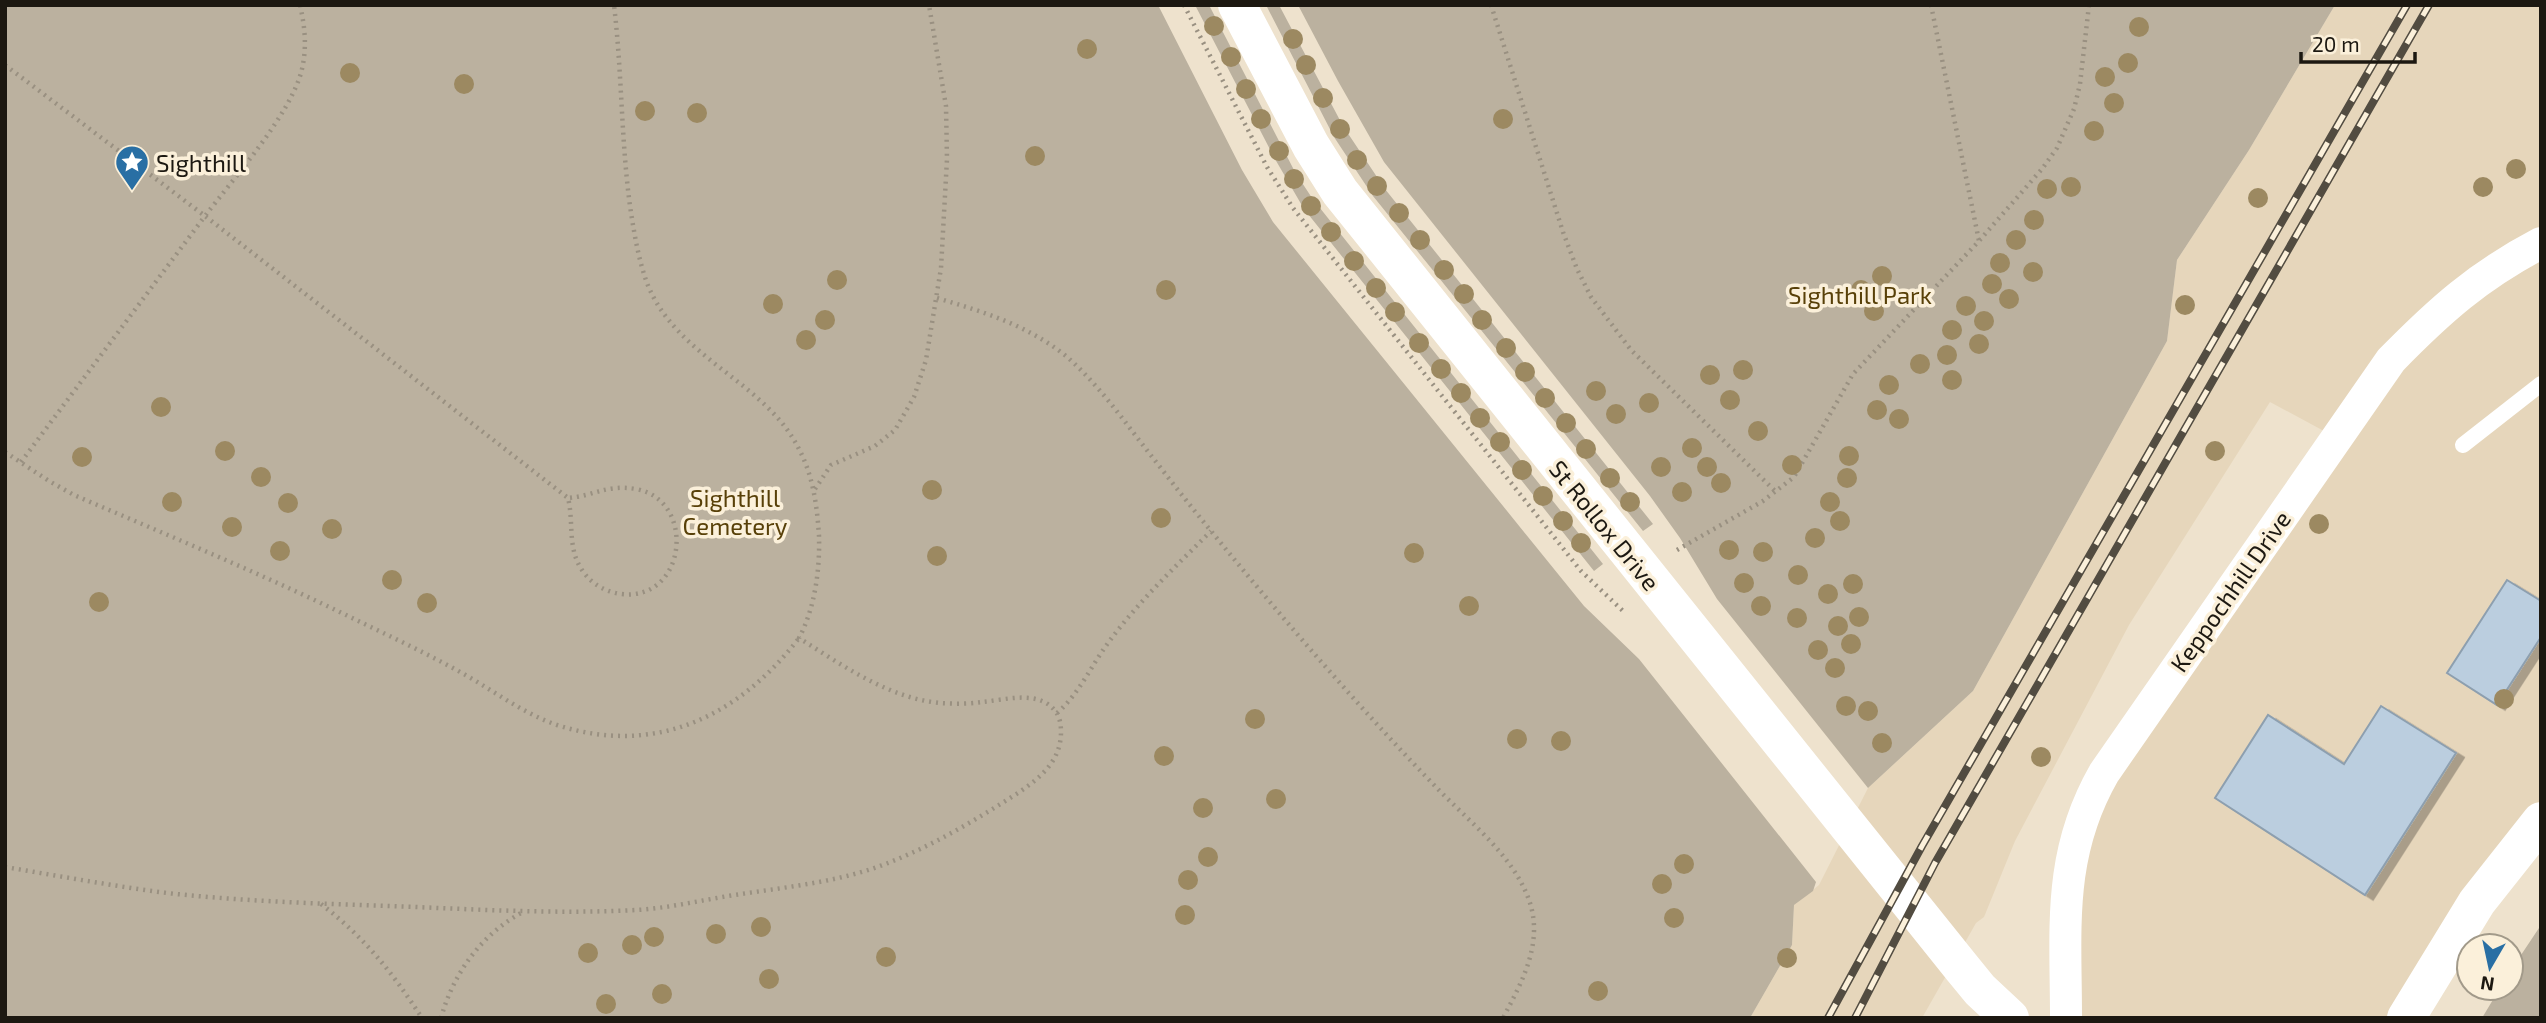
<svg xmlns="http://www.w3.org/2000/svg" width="2546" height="1023" font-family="'Exo 2',sans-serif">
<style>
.built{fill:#e6d6bb}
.green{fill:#bbb19f}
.building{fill:#bbcedf;stroke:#8d9faf;stroke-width:2;filter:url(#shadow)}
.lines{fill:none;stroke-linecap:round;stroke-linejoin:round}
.path{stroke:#999081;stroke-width:4.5;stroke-dasharray:2 5;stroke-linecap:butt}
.lane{stroke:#fff;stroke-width:16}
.street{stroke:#fff;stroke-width:32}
.secondary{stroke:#fff;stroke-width:38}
.rail-casing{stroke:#524c41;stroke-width:8}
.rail{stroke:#fbf0da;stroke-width:5;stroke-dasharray:16;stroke-linecap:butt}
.tree{fill:#9c8961}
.labels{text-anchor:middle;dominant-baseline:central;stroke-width:7;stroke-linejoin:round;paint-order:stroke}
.poi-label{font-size:24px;fill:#1c1811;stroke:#fbf0da;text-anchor:start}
.park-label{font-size:24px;fill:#584008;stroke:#fbf0da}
.street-label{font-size:24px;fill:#1c1811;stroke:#fbf0da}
</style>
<defs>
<filter id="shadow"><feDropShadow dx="8" dy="4.5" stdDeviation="0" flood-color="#0004"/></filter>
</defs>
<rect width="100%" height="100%" fill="#eee2cd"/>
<path class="built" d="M 2335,5 L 2541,5 L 2541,821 L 2406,1018 L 2066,1018 L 2081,821 L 2335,437 L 2270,402 L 2129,625 L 2015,841 L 1984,917 L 1976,923 L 1922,1018 L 1750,1018 L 1792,945 L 1794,905 L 1819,885 L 1868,788 L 1973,691 L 2167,341 L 2177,260 L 2249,150 Z"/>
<g class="green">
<path d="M 5,5 L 1158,5 L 1242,170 L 1273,222 L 1584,606 L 1639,659 L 1816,882 L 1813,891 L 1794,905 L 1792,945 L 1750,1018 L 5,1018 Z"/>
<path d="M 1195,5 L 1209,5 L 1295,172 L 1312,198 L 1603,564 L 1594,571 L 1304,209 L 1275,159 Z"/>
<path d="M 1266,5 L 1279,5 L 1343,126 L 1385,189 L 1653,524 L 1643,531 L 1373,196 L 1334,137 Z"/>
<path d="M 1298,5 L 2335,5 L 2249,150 L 2177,260 L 2167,341 L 1973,691 L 1868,788 L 1717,599 L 1680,538 L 1650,496 L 1384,162 L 1338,81 Z"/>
<path d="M 2541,925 L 2541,1018 L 2482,1018 L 2500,988 L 2511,988 L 2511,970 Z"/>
</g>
<g class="building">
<path d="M 2507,580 L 2541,601 L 2541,637 L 2497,705 L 2447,673 Z"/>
<path d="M 2381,706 L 2456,753 L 2365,895 L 2215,798 L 2268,715 L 2344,764 Z"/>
</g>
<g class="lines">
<g class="path">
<path d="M 1184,5 L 1267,167 L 1293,208 L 1581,571 L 1623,611"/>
<path d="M 1491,5 L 1563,232 L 1577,269 L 1591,297 L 1631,350 L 1776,492"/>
<path d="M 1931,5 L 1979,241"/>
<path d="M 5,65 L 205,216 C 233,179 292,113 302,69 C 307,47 305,27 300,5"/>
<path d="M 937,298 C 984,312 1027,325 1066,356 C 1090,377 1110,402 1129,427 C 1156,462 1183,497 1211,531 C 1282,618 1356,704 1434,785 C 1467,820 1515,856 1530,903 C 1543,944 1522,982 1503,1018"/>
<path d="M 5,452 L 49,481 L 74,495 C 165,534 257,572 346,615 C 387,635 429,654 469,677 C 498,694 525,714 557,725 C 656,757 739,716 799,638"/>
<path d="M 21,462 L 205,216 L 568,498 C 574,522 567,548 582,570 C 591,584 606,592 621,594 C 687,602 697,500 636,489 C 606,484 594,496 568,498"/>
<path d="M 815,489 L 831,465 L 875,446 L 895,430 L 914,397 L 926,360 L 941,268 L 947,159 L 946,106 L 929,5"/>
<path d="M 1677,550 L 1763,501 L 1794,477 L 1853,374 L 1979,241 L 2042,169 L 2057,148 L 2074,109 L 2080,84 L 2089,5"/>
<path d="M 1057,713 C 1079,694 1091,666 1108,643 C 1138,602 1175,567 1211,531"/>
<path d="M 5,867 C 59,876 113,886 167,893 C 249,902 333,904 415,907 C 488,910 562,914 636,910 C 671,908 706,899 741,894 C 787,887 836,882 880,866 C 929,848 974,821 1018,793 C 1040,778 1061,761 1061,732 C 1061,725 1060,718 1056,712 C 1039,689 1006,700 982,702 C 969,704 954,704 940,703 C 888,698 842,665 799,638 C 815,608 820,569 819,536 C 817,505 813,476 799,449 C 765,381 676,358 647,283 C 638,258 634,232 630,206 C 621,139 622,72 614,5"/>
<path d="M 321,904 C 364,937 392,972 422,1018"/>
<path d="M 441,1018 C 453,974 481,935 521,913"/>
</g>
<path class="lane" d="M 2463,445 L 2541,384"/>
<path class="street" d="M 2066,1018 C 2066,928 2057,855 2104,773 L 2391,360 C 2440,310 2478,276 2541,243"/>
<g class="secondary">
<path d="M 1237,5 L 1311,146 L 1340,192 L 1962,968 L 1980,990 L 2010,1018"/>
<path d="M 2406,1018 L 2477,902 L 2541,821"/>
</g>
<g class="rail-casing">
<g id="rail">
<path d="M 1828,1018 L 1922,846 L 2407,5"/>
<path d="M 1855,1018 L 1935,863 L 2429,5"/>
</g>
</g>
<use href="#rail" class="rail"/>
</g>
<g class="tree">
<circle cx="1214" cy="26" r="10"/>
<circle cx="2139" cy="27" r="10"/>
<circle cx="1293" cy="39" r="10"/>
<circle cx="1087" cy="49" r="10"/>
<circle cx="1231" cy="57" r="10"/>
<circle cx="2128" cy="63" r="10"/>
<circle cx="1306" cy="65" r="10"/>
<circle cx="350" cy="73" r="10"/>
<circle cx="2105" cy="77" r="10"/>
<circle cx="464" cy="84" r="10"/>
<circle cx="1246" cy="89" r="10"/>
<circle cx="1323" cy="98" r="10"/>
<circle cx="2114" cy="103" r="10"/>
<circle cx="645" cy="111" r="10"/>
<circle cx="697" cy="113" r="10"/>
<circle cx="1261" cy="119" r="10"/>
<circle cx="1503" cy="119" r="10"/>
<circle cx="1340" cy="129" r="10"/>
<circle cx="2094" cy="131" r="10"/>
<circle cx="1279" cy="151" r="10"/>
<circle cx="1035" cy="156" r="10"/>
<circle cx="1357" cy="160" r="10"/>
<circle cx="2516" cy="169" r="10"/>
<circle cx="1294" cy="179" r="10"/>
<circle cx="1377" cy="186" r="10"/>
<circle cx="2071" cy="187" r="10"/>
<circle cx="2483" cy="187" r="10"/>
<circle cx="2047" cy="189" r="10"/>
<circle cx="2258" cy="198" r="10"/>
<circle cx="1311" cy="206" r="10"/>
<circle cx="1399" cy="213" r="10"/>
<circle cx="2034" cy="220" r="10"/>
<circle cx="1331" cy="232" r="10"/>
<circle cx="1420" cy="240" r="10"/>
<circle cx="2016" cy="240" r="10"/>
<circle cx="1354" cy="261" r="10"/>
<circle cx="2000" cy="263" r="10"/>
<circle cx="1444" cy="270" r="10"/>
<circle cx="2033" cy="272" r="10"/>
<circle cx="1882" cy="276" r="10"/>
<circle cx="837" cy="280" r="10"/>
<circle cx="1992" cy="284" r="10"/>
<circle cx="1376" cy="288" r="10"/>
<circle cx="1166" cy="290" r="10"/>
<circle cx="1861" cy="290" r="10"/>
<circle cx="1464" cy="294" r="10"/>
<circle cx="2009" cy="299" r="10"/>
<circle cx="773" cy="304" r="10"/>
<circle cx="2185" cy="305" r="10"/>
<circle cx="1966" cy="306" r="10"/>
<circle cx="1874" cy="311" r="10"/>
<circle cx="1395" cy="312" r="10"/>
<circle cx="825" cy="320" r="10"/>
<circle cx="1482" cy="320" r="10"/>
<circle cx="1984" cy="321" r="10"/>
<circle cx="1952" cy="330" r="10"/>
<circle cx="806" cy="340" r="10"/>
<circle cx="1419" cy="343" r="10"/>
<circle cx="1979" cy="344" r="10"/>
<circle cx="1506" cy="348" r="10"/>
<circle cx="1947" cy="355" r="10"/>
<circle cx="1920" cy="364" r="10"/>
<circle cx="1441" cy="369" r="10"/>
<circle cx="1743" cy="370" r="10"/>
<circle cx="1525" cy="372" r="10"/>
<circle cx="1710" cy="375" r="10"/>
<circle cx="1952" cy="380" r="10"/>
<circle cx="1889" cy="385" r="10"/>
<circle cx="1596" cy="391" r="10"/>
<circle cx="1461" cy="393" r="10"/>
<circle cx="1545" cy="398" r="10"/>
<circle cx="1730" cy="400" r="10"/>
<circle cx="1649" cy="403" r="10"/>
<circle cx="161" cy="407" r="10"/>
<circle cx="1877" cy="410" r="10"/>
<circle cx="1616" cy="414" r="10"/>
<circle cx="1480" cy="418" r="10"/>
<circle cx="1899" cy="419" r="10"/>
<circle cx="1566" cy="423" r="10"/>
<circle cx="1758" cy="431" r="10"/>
<circle cx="1500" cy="442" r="10"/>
<circle cx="1692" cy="448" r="10"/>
<circle cx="1586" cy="449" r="10"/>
<circle cx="225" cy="451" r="10"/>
<circle cx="2215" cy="451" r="10"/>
<circle cx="1849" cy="456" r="10"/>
<circle cx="82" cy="457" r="10"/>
<circle cx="1792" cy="465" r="10"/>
<circle cx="1661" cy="467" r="10"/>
<circle cx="1707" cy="467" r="10"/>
<circle cx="1522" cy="470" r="10"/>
<circle cx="261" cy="477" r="10"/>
<circle cx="1610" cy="478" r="10"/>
<circle cx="1847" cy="478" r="10"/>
<circle cx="1721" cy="483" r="10"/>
<circle cx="932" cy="490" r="10"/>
<circle cx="1682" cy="492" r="10"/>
<circle cx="1543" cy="496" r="10"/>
<circle cx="172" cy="502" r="10"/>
<circle cx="1630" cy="502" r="10"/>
<circle cx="1830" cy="502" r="10"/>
<circle cx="288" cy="503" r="10"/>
<circle cx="1161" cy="518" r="10"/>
<circle cx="1563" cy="521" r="10"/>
<circle cx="1840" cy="521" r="10"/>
<circle cx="2319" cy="524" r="10"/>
<circle cx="232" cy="527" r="10"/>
<circle cx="332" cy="529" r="10"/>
<circle cx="1815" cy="538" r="10"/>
<circle cx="1581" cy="543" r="10"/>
<circle cx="1729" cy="550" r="10"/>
<circle cx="280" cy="551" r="10"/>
<circle cx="1763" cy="552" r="10"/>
<circle cx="1414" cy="553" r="10"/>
<circle cx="937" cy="556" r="10"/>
<circle cx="1798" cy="575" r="10"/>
<circle cx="392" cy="580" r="10"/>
<circle cx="1744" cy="583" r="10"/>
<circle cx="1853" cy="584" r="10"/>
<circle cx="1828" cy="594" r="10"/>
<circle cx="99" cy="602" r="10"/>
<circle cx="427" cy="603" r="10"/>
<circle cx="1469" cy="606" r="10"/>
<circle cx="1761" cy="606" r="10"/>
<circle cx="1859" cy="617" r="10"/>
<circle cx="1797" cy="618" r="10"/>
<circle cx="1838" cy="626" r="10"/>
<circle cx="1851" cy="644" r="10"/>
<circle cx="1818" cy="650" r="10"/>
<circle cx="1835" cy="668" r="10"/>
<circle cx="2504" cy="699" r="10"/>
<circle cx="1846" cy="706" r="10"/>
<circle cx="1868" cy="711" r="10"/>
<circle cx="1255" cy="719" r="10"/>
<circle cx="1517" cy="739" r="10"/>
<circle cx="1561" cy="741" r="10"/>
<circle cx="1882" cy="743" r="10"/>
<circle cx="1164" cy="756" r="10"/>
<circle cx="2041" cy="757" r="10"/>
<circle cx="1276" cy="799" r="10"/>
<circle cx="1203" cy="808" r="10"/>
<circle cx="1208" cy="857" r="10"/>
<circle cx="1684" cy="864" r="10"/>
<circle cx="1188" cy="880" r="10"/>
<circle cx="1662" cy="884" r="10"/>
<circle cx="1185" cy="915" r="10"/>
<circle cx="1674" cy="918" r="10"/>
<circle cx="761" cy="927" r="10"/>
<circle cx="716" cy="934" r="10"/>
<circle cx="654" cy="937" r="10"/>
<circle cx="632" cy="945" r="10"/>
<circle cx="588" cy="953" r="10"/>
<circle cx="886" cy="957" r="10"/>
<circle cx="1787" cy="958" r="10"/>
<circle cx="769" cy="979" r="10"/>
<circle cx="1598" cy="991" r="10"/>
<circle cx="662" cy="994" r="10"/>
<circle cx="606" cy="1004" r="10"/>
</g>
<defs>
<g id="sight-pin" transform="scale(1.75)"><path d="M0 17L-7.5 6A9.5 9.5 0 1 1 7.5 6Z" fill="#296fa4" stroke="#fbf0da"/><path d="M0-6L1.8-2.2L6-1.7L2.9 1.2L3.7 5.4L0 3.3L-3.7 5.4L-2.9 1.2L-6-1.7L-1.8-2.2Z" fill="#fff"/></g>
</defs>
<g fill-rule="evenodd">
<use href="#sight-pin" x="132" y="162"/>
</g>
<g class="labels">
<g class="poi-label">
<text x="156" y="162">Sighthill</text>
</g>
<g class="park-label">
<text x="1860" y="294">Sighthill Park</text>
<text x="735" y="497">Sighthill<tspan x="735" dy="28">Cemetery</tspan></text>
</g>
<g class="street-label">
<text transform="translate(1605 525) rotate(51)">St Rollox Drive</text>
<text transform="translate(2230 591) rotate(-55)">Keppochhill Drive</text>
</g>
</g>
<rect width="2546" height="1023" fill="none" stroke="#1c1811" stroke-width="14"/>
<g transform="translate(2490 967) rotate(189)"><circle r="33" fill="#fbf0da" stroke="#a29a8a" stroke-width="2"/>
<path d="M0-5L12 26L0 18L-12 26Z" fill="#296fa4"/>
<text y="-10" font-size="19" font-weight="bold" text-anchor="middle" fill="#1c1811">N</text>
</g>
<path d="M2301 52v10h114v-10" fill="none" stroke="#1c1811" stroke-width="3.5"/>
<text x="2312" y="52" font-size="21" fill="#1c1811" stroke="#fbf0da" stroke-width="5" paint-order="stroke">20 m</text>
</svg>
